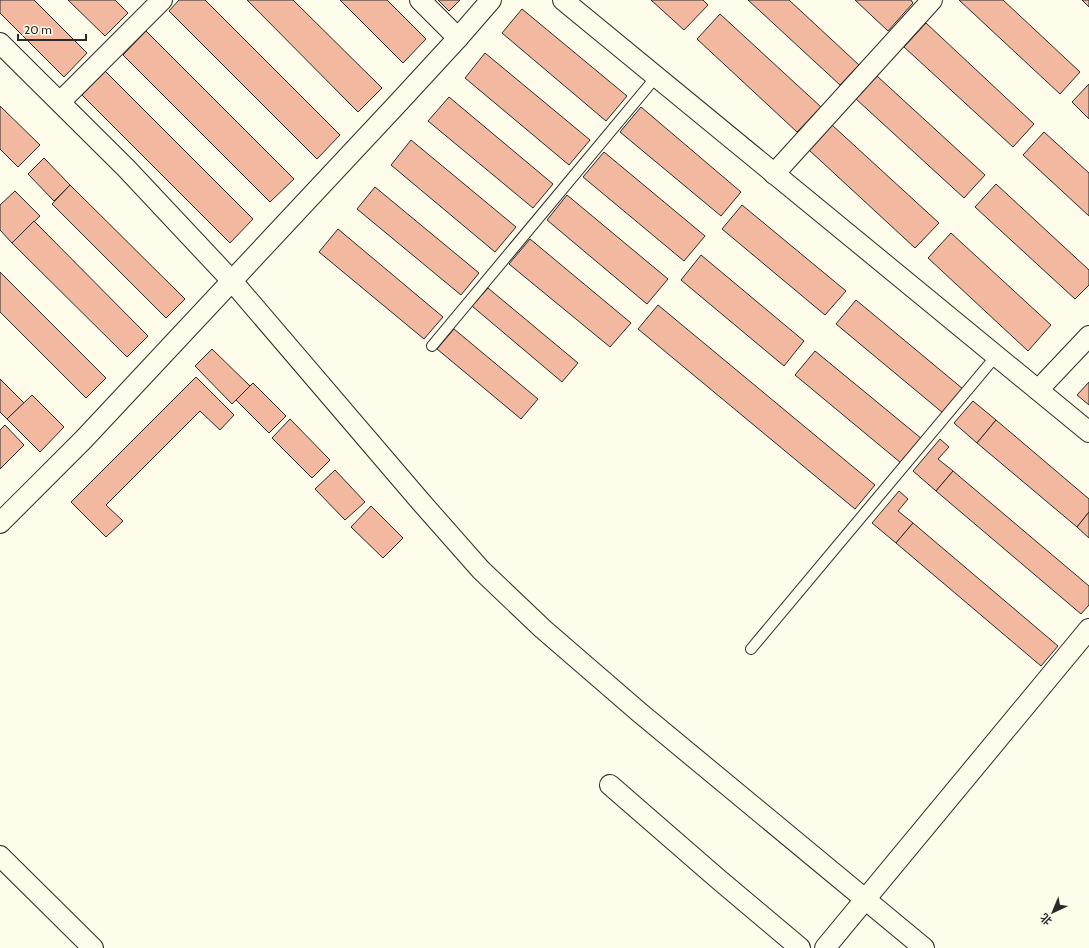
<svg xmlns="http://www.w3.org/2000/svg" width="1089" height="948" font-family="Cabin,'Noto Sans SC',sans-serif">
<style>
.building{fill:#f2b8a0;stroke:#2b2b2b}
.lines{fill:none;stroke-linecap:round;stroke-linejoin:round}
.lane-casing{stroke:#2b2b2b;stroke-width:12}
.street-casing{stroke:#2b2b2b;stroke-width:22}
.lane{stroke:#fdfbea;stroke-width:10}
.street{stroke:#fdfbea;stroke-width:20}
</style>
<rect width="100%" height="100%" fill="#fdfbea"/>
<g class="building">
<path d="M 0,0 L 34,0 L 87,53 L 64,77 L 0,13 Z"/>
<path d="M 68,0 L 115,0 L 128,13 L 105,36 Z"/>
<path d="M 179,0 L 205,0 L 340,135 L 317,159 L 169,11 Z"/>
<path d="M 247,0 L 293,0 L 382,88 L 358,112 Z"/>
<path d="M 340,0 L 387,0 L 426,39 L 403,63 Z"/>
<path d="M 438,0 L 460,0 L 449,11 Z"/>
<path d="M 651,0 L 703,0 L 708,5 L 684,30 Z"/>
<path d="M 748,0 L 789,0 L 859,65 L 840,85 Z"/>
<path d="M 855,0 L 911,0 L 913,3 L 888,31 Z"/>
<path d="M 959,0 L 1003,0 L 1080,72 L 1060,94 Z"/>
<path d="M 1082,0 L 1089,0 L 1089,7 Z"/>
<path d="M 522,9 L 627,96 L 606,121 L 502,33 Z"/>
<path d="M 720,14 L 821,107 L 797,132 L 697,39 Z"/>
<path d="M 926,23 L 1034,124 L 1013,147 L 904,47 Z"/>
<path d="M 146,31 L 294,179 L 270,202 L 123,55 Z"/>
<path d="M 485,53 L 590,140 L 569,165 L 465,78 Z"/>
<path d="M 105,71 L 253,219 L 230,243 L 82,95 Z"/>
<path d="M 877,76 L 985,175 L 964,198 L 856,99 Z"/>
<path d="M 1089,84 L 1089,119 L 1072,102 Z"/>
<path d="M 449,97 L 553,184 L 533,208 L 428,121 Z"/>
<path d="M 0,106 L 40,145 L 18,167 L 0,149 Z"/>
<path d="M 641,107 L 741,192 L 721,216 L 620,132 Z"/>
<path d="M 832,125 L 939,223 L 915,248 L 809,150 Z"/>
<path d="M 1044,132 L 1089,173 L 1089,216 L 1023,155 Z"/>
<path d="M 411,140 L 516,227 L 495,252 L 391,165 Z"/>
<path d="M 604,152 L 705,236 L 684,261 L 583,177 Z"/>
<path d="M 44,158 L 70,185 L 54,201 L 28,174 Z"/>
<path d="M 996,184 L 1089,270 L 1089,285 L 1075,299 L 975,207 Z"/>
<path d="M 70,185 L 185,299 L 166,318 L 52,204 Z"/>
<path d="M 375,187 L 479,273 L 461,295 L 357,209 Z"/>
<path d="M 15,191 L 40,216 L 12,243 L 0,230 L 0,205 Z"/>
<path d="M 567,195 L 668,279 L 647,304 L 547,220 Z"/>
<path d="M 742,205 L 846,291 L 825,315 L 722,229 Z"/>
<path d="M 34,221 L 148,336 L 127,357 L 12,243 Z"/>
<path d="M 338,229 L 443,317 L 424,339 L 319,252 Z"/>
<path d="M 951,233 L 1051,325 L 1028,351 L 928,258 Z"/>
<path d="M 530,239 L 631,323 L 610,347 L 509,264 Z"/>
<path d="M 701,255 L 804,341 L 784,366 L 681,280 Z"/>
<path d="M 0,272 L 106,378 L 86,398 L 0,312 Z"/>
<path d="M 488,288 L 578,363 L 562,382 L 472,306 Z"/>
<path d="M 856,300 L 963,389 L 943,413 L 836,324 Z"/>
<path d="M 658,305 L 875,485 L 855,509 L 638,329 Z"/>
<path d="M 454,329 L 538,399 L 521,419 L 437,349 Z"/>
<path d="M 212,349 L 250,386 L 232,404 L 195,366 Z"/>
<path d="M 815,351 L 922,439 L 901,463 L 795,375 Z"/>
<path d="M 196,377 L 234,415 L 220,430 L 200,411 L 106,505 L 123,521 L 106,537 L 71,502 Z"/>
<path d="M 0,379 L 24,403 L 7,419 L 0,412 Z"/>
<path d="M 1089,382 L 1089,405 L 1077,395 Z"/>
<path d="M 253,383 L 286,416 L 269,433 L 236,400 Z"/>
<path d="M 32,395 L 64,427 L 40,452 L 7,419 Z"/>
<path d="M 973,401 L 996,420 L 977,443 L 954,423 Z"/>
<path d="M 290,419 L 330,460 L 312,478 L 272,438 Z"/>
<path d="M 996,420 L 1089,499 L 1089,512 L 1077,527 L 977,443 Z"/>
<path d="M 5,425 L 24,445 L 0,469 L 0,430 Z"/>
<path d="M 940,439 L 949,447 L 938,459 L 953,471 L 936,491 L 913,471 Z"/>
<path d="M 335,470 L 365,502 L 345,520 L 315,489 Z"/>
<path d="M 953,471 L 1089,586 L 1089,605 L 1081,614 L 936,491 Z"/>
<path d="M 899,491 L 908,499 L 898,511 L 913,523 L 896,543 L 872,523 Z"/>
<path d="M 371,506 L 403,538 L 383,558 L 351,527 Z"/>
<path d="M 1089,512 L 1089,538 L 1077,527 Z"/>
<path d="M 913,523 L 1058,646 L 1041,666 L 896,543 Z"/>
</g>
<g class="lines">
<g class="lane-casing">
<g id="lane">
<path d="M 432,346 L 656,77"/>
<path d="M 751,649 L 996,356"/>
</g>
</g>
<g class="street-casing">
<g id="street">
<path d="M 420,0 L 458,38"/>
<path d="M 563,0 L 1089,432"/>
<path d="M 0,43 L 126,168 L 232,281 L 421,502 L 481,570 L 543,629 L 639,712 L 924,948"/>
<path d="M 60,102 L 162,0"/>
<path d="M 774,174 L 932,0"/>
<path d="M 1038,390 L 1089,336"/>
<path d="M 0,523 L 84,439 L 400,101 L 458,38 L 491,0"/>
<path d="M 610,785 L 717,878 L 800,948"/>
<path d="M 0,856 L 93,948"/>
<path d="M 825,948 L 1089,629"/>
</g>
</g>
<use href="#lane" class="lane"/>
<use href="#street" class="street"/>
</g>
<g transform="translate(1053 912) rotate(224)" stroke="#fdfbea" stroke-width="3" paint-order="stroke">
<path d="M0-3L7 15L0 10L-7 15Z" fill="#2b2b2b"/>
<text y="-6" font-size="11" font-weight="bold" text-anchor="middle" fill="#2b2b2b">北</text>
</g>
<path d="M18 34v6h68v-6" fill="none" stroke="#2b2b2b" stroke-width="2"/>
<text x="24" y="34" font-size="12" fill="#2b2b2b" stroke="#fdfbea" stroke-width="3" paint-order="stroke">20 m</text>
</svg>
